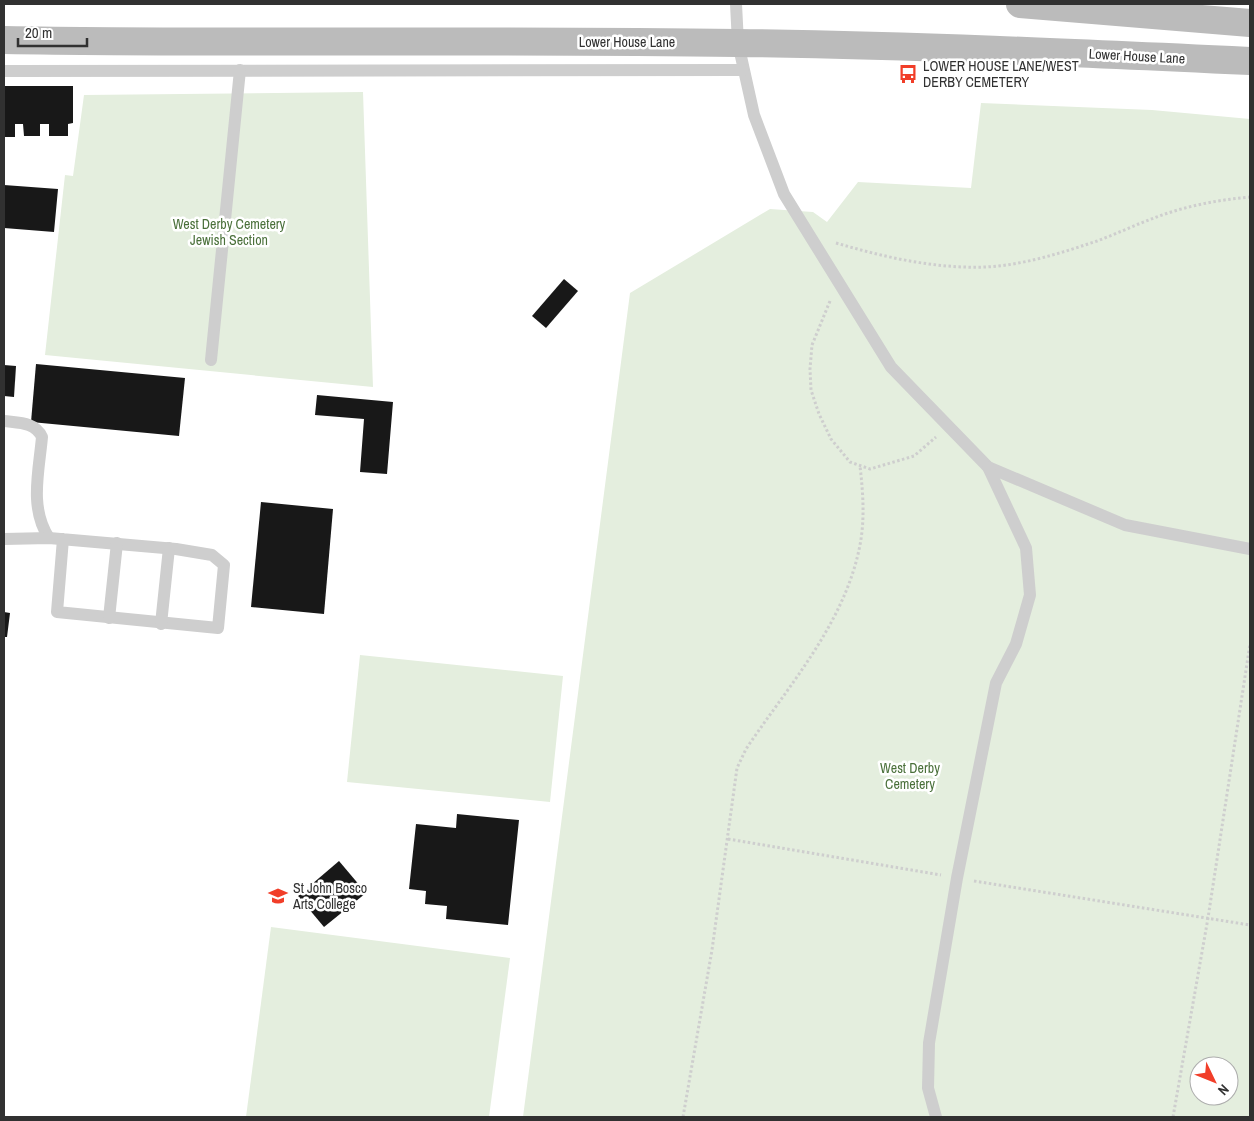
<svg xmlns="http://www.w3.org/2000/svg" width="1254" height="1121" font-family="'Archivo Narrow',sans-serif">
<style>
.green{fill:#e4eede;fill-rule:evenodd}
.building{fill:#181818}
.lines{fill:none;stroke-linecap:round;stroke-linejoin:round}
.path{stroke:#cecece;stroke-width:3;stroke-dasharray:2.5 2.5;stroke-linecap:butt}
.lane{stroke:#cecece;stroke-width:12}
.secondary{stroke:#bbb;stroke-width:28}
.labels{text-anchor:middle;dominant-baseline:central;stroke-width:5;stroke-linejoin:round;paint-order:stroke}
.street-label{font-size:14px;fill:#313131;stroke:#fff}
.poi-label{font-size:14px;fill:#313131;stroke:#fff;text-anchor:start}
.park-label{font-size:14px;fill:#4a703a;stroke:#fff}
</style>
<rect width="100%" height="100%" fill="#fff"/>
<g class="green">
<path d="M 363,92 L 373,387 L 45,355 L 65,175 L 73,176 L 84,95 Z"/>
<path d="M 981,103 L 1152,110 L 1250,119 L 1250,1117 L 523,1117 L 630,293 L 770,209 L 813,212 L 827,222 L 858,182 L 971,188 ZM 1199,1066 L 1229,1066 L 1229,1096 L 1199,1096 Z"/>
<path d="M 360,655 L 563,676 L 550,802 L 347,782 Z"/>
<path d="M 271,927 L 510,958 L 489,1117 L 246,1117 Z"/>
</g>
<g class="building">
<path d="M 4,86 L 73,86 L 73,123 L 68,124 L 68,136 L 49,136 L 49,124 L 40,124 L 40,136 L 24,136 L 23,124 L 15,124 L 15,137 L 4,137 Z"/>
<path d="M 4,185 L 58,189 L 54,232 L 4,228 Z"/>
<path d="M 564,279 L 578,291 L 546,328 L 532,316 Z"/>
<path d="M 36,364 L 185,378 L 179,436 L 31,422 Z"/>
<path d="M 4,365 L 16,366 L 14,397 L 4,396 Z"/>
<path d="M 317,395 L 393,402 L 387,474 L 360,472 L 364,419 L 315,415 Z"/>
<path d="M 261,502 L 333,509 L 324,614 L 251,607 Z"/>
<path d="M 4,612 L 10,613 L 7,637 L 4,637 Z"/>
<path d="M 457,814 L 519,820 L 508,925 L 446,919 L 447,906 L 425,904 L 426,891 L 409,889 L 416,824 L 456,828 Z"/>
<path d="M 339,861 L 366,893 L 324,927 L 298,896 Z"/>
</g>
<g class="lines">
<g class="path">
<path d="M 836,243 C 884,257 935,269 986,267 C 1024,265 1061,253 1097,241 C 1116,234 1135,225 1154,218 C 1185,206 1217,200 1250,197"/>
<path d="M 830,301 L 812,345 L 810,369 L 811,390 L 819,414 L 831,439 L 850,462 L 870,469 L 914,456 L 936,437"/>
<path d="M 728,839 L 941,875"/>
<path d="M 974,881 L 1250,925"/>
<path d="M 683,1117 L 712,950 L 737,768 L 746,749 C 789,685 845,623 860,545 C 865,519 863,492 860,466"/>
<path d="M 1173,1117 L 1208,918 L 1250,644"/>
</g>
<g class="lane">
<path d="M 736,4 L 738,43 L 754,115 L 784,194 L 891,367 L 988,467 L 1125,525 L 1250,549"/>
<path d="M 4,71 L 743,70"/>
<path d="M 211,360 L 240,70"/>
<path d="M 4,421 C 19,423 35,422 42,437 C 39,471 29,508 49,538"/>
<path d="M 4,539 L 49,538 L 176,549 L 212,555 L 224,565 L 218,628 L 57,612 L 63,539"/>
<path d="M 109,618 L 117,543"/>
<path d="M 161,624 L 169,548"/>
<path d="M 936,1117 L 928,1088 L 929,1043 L 957,878 L 996,683 L 1016,644 L 1030,595 L 1026,548 L 988,467"/>
</g>
<g class="secondary">
<path d="M 1020,4 L 1250,23"/>
<path d="M 4,40 C 248,44 492,39 737,43 C 908,45 1079,53 1250,61"/>
</g>
</g>
<defs>
<g id="bus-bare" transform="scale(1.5)"><path d="M-5-6H5V4H4V6H2V4H-2V6H-4V4H-5ZM-3.5-4V0h7V-4ZM-3.5 1.2v1.5H-2V1.2ZM2 1.2v1.5H3.5V1.2Z" fill="#f13e29" stroke="#fff" stroke-width="2.5" paint-order="stroke"/></g>
<g id="school-bare" transform="scale(1.5)"><path d="M0-5L7-2L0 1L-7-2ZM-4 1L0 2.5L4 1V4Q0 6-4 4Z" fill="#f13e29" stroke="#fff" stroke-width="2.5" paint-order="stroke"/></g>
</defs>
<g fill-rule="evenodd">
<use href="#bus-bare" x="908" y="74"/>
<use href="#school-bare" x="278" y="896"/>
</g>
<g class="labels">
<g class="street-label">
<text x="627" y="42">Lower House Lane</text>
<text transform="translate(1137 56) rotate(3)">Lower House Lane</text>
</g>
<g class="poi-label">
<text x="923" y="66">LOWER HOUSE LANE/WEST<tspan x="923" dy="16">DERBY CEMETERY</tspan></text>
<text x="293" y="888">St John Bosco<tspan x="293" dy="16">Arts College</tspan></text>
</g>
<g class="park-label">
<text x="229" y="224">West Derby Cemetery<tspan x="229" dy="16">Jewish Section</tspan></text>
<text x="910" y="768">West Derby<tspan x="910" dy="16">Cemetery</tspan></text>
</g>
</g>
<rect width="1254" height="1121" fill="none" stroke="#313131" stroke-width="10"/>
<g transform="translate(1214 1081) rotate(133)"><circle r="24" fill="#ffffff" stroke="#adadad"/>
<path d="M0-4L9 19L0 12L-9 19Z" fill="#f13e29"/>
<text y="-8" font-size="14" font-weight="bold" text-anchor="middle" fill="#313131">N</text>
</g>
<path d="M18 38v8h69v-8" fill="none" stroke="#313131" stroke-width="2.5"/>
<text x="25" y="38" font-size="15" fill="#313131" stroke="#ffffff" stroke-width="4" paint-order="stroke">20 m</text>
</svg>
